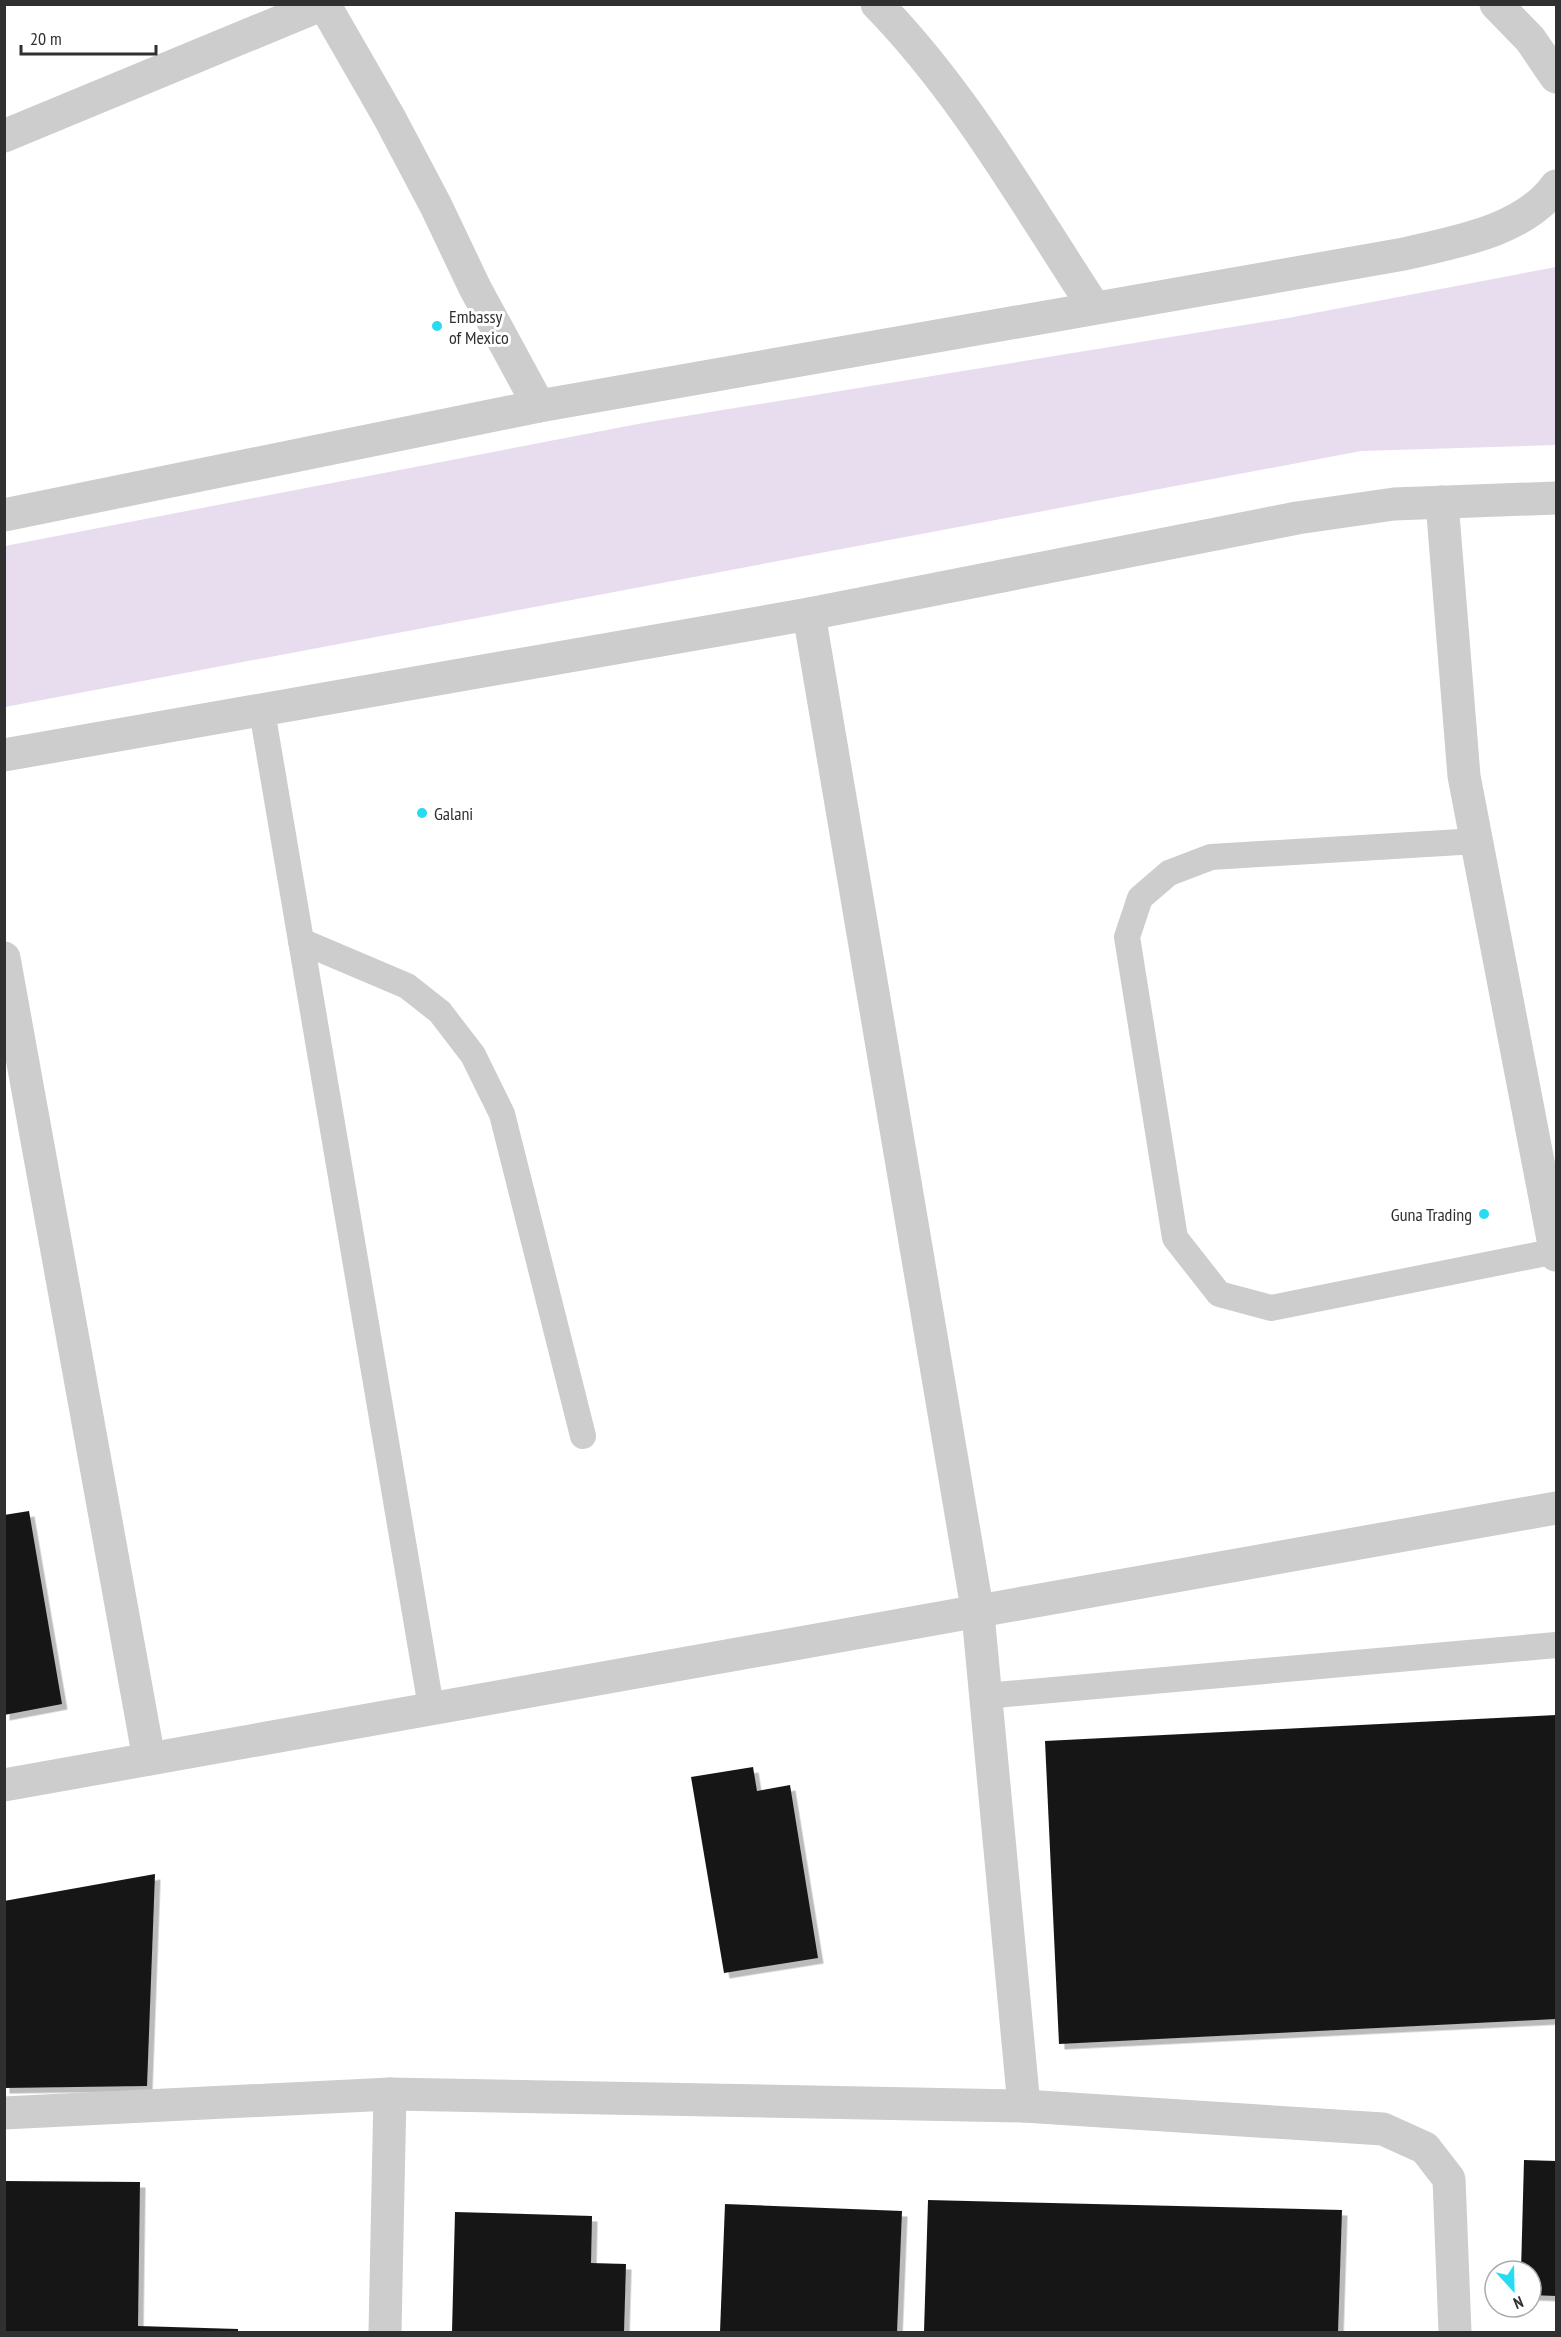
<svg xmlns="http://www.w3.org/2000/svg" width="1561" height="2337" font-family="'PT Sans Narrow',sans-serif">
<style>
.green{fill:#e8ddee}
.building{fill:#171717;filter:url(#shadow)}
.lines{fill:none;stroke-linecap:round;stroke-linejoin:round}
.lane{stroke:#cdcdcd;stroke-width:26}
.street{stroke:#cdcdcd;stroke-width:33}
.poi-dot{fill:#27dcf2;stroke:#fff;stroke-width:2}
.labels{text-anchor:middle;dominant-baseline:central;stroke-width:6;stroke-linejoin:round;paint-order:stroke}
.poi-label{font-size:18px;fill:#303030;stroke:#fff;text-anchor:start}
</style>
<defs>
<filter id="shadow"><feDropShadow dx="5.5" dy="5.5" stdDeviation="0" flood-color="#0004"/></filter>
</defs>
<rect width="100%" height="100%" fill="#fff"/>
<path class="green" d="M 1556,267 L 1556,445 L 1361,451 L 5,707 L 5,546 L 643,423 L 1288,318 Z"/>
<g class="building">
<path d="M 29,1511 L 62,1704 L 4,1715 L 4,1515 Z"/>
<path d="M 1556,1715 L 1556,2019 L 1059,2044 L 1045,1741 Z"/>
<path d="M 753,1767 L 757,1791 L 790,1785 L 818,1958 L 724,1973 L 691,1777 Z"/>
<path d="M 155,1874 L 147,2086 L 4,2088 L 4,1901 Z"/>
<path d="M 1524,2160 L 1556,2161 L 1556,2296 L 1531,2295 L 1531,2271 L 1521,2271 Z"/>
<path d="M 4,2181 L 140,2182 L 138,2326 L 238,2329 L 238,2332 L 4,2332 Z"/>
<path d="M 928,2200 L 1342,2210 L 1338,2332 L 924,2332 Z"/>
<path d="M 725,2204 L 902,2211 L 897,2332 L 720,2332 Z"/>
<path d="M 455,2212 L 592,2216 L 591,2263 L 626,2264 L 624,2332 L 452,2332 Z"/>
</g>
<g class="lines">
<g class="lane">
<path d="M 262,711 L 431,1707"/>
<path d="M 1477,841 L 1211,857 L 1169,873 L 1140,898 L 1127,937 L 1175,1238 L 1219,1294 L 1271,1308 L 1556,1251"/>
<path d="M 301,941 L 407,986 L 440,1012 L 473,1055 L 502,1114 L 583,1436"/>
<path d="M 985,1696 L 1556,1645"/>
</g>
<g class="street">
<path d="M 324,4 L 389,117 L 436,206 L 475,288 L 539,406"/>
<path d="M 877,4 C 964,93 1026,204 1094,307"/>
<path d="M 1496,4 L 1530,39 L 1556,77"/>
<path d="M 4,136 L 323,4"/>
<path d="M 1442,502 L 1464,776 L 1556,1255"/>
<path d="M 4,515 L 539,406 L 1404,254 C 1455,242 1524,231 1556,186"/>
<path d="M 809,614 L 978,1614 L 1024,2106"/>
<path d="M 4,755 L 809,614 L 1297,518 L 1394,504 L 1556,498"/>
<path d="M 4,958 L 149,1759"/>
<path d="M 4,1785 C 522,1692 1040,1603 1556,1508"/>
<path d="M 4,2113 L 390,2094 L 1024,2106 L 1383,2129 L 1425,2148 L 1449,2179 L 1455,2332"/>
<path d="M 385,2332 L 390,2094"/>
</g>
</g>
<g class="poi-dot">
<circle cx="437" cy="326" r="6"/>
<circle cx="422" cy="813" r="6"/>
<circle cx="1484" cy="1214" r="6"/>
</g>
<g class="labels">
<g class="poi-label">
<text x="449" y="316">Embassy<tspan x="449" dy="21">of Mexico</tspan></text>
<text x="434" y="813">Galani</text>
<text x="1472" y="1214" text-anchor="end">Guna Trading</text>
</g>
</g>
<rect width="1561" height="2337" fill="none" stroke="#303030" stroke-width="12"/>
<g transform="translate(1513 2289) rotate(158)"><circle r="28" fill="#ffffff" stroke="#acacac" stroke-width="1.5"/>
<path d="M0-4.5L10 22L0 15L-10 22Z" fill="#27dcf2"/>
<text y="-9" font-size="16" font-weight="bold" text-anchor="middle" fill="#303030">N</text>
</g>
<path d="M21 45v9h135v-9" fill="none" stroke="#303030" stroke-width="3"/>
<text x="30" y="45" font-size="18" fill="#303030" stroke="#ffffff" stroke-width="4.5" paint-order="stroke">20 m</text>
</svg>
